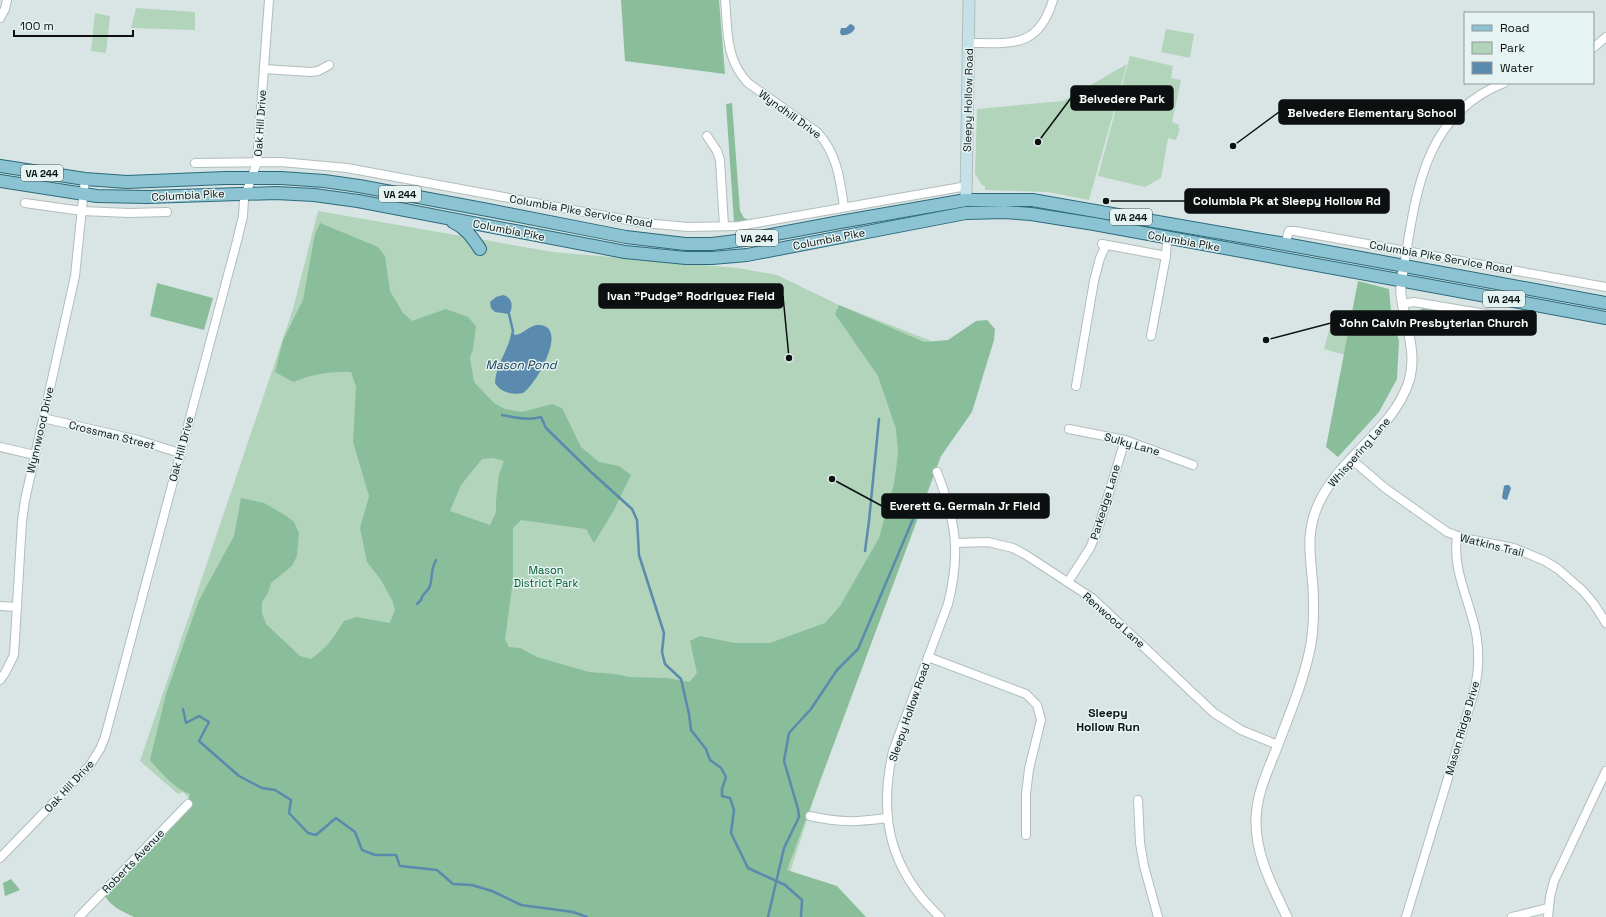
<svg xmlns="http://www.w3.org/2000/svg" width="1606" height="917" font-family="'Space Grotesk',sans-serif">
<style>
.green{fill:#b1d4bb}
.forest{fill:#8abe9a;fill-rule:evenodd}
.water{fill:#5a8aad}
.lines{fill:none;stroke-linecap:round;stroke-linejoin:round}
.stream{stroke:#5a8aad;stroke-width:2.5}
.minor-casing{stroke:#b1bdbd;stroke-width:10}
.tertiary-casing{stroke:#b1bdbd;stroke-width:11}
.secondary-casing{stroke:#b1bdbd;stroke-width:13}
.primary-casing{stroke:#2c6a7b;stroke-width:14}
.minor{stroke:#fff;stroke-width:8}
.tertiary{stroke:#fff;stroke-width:9}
.secondary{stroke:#c5e1e8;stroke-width:11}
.primary{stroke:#8bc3d2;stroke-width:12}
.labels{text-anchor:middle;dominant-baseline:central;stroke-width:3;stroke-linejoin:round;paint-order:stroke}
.shield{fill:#e6f3f3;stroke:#4d5454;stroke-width:1}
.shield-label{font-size:10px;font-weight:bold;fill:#0c1010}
.street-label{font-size:11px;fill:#0c1010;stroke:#e6f3f3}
.park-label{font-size:11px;fill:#005a2e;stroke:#e6f3f3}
.water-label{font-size:12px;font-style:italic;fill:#0b344d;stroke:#e6f3f3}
.neighbourhood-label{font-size:12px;font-weight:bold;fill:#0c1010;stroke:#e6f3f3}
.leader{fill:none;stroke:#0c1010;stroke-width:1.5}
.callout-dot{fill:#0c1010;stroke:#e6f3f3;stroke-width:1.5}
.callout{fill:#0c1010;stroke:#0c1010;stroke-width:1.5}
.callout-label{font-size:12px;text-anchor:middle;font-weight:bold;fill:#fff}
</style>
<rect width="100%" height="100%" fill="#d9e5e5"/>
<g class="green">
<path d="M 136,8 L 195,12 L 195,30 L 131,28 Z"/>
<path d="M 95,13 L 110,16 L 106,53 L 91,51 Z"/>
<path d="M 1166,29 L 1194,34 L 1190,58 L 1161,52 Z"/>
<path d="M 1130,56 L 1173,66 L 1171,78 L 1181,80 L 1172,122 L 1179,125 L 1178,128 L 1180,129 L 1176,140 L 1168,138 L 1161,178 L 1145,187 L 1098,176 Z"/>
<path d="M 1127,64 L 1089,200 L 1048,192 L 985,190 L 985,187 L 982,185 L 975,174 L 977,109 L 1063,101 Z"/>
<path d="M 318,211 L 553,252 L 738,268 L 777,275 L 839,305 L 952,349 L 860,656 L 782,897 L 141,917 L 200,809 L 183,792 L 178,794 L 140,761 L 293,309 Z"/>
<path d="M 1333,315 L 1365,323 L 1356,358 L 1324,349 Z"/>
</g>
<g class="forest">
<path d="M 621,0 L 719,0 L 725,74 L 625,61 Z"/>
<path d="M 732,103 L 740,211 L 744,218 L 750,220 L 734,222 L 726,104 Z"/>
<path d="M 320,223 L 378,247 L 385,256 L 390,291 L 403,313 L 412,321 L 446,309 L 468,317 L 476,326 L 473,349 L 470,358 L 474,382 L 494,403 L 505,409 L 522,412 L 552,404 L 562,408 L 581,447 L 599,462 L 619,466 L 631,475 L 614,510 L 594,543 L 586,529 L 521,520 L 513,528 L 513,580 L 505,639 L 509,647 L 520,648 L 537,657 L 589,672 L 615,674 L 629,677 L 667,678 L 689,682 L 697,673 L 690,641 L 700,636 L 735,643 L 770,643 L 825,623 L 840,606 L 879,538 L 894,484 L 897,462 L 898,451 L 896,429 L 878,376 L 835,314 L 839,305 L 924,342 L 948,340 L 976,321 L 987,320 L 995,329 L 994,340 L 972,412 L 941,456 L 787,870 L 837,886 L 866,917 L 134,917 C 121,911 110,906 103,893 L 115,874 L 123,865 L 141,853 L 183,815 L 190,794 C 175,789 160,772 150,760 L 166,694 L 199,600 L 234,536 L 241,498 L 264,503 L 285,515 L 294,522 L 299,533 L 297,556 L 292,566 L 271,583 L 268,593 L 262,602 L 262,613 L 266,624 L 300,656 L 311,659 C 326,649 335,636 344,621 L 356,617 L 390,623 L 395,610 L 392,600 L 381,580 L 367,562 L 360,528 L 369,496 L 353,442 L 356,387 L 351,372 C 326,372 317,373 293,382 L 275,372 L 283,340 L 303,300 L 315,234 ZM 493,458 L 504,461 L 499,474 L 496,501 L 496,512 L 490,525 L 450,511 L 461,485 L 482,459 Z"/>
<path d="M 1358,281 L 1389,289 L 1391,311 L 1399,341 L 1397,379 L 1379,412 L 1338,457 L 1326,447 Z"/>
<path d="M 157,283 L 213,298 L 204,330 L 150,316 Z"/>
<path d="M 1425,306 L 1445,309 L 1442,320 L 1431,318 L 1419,321 L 1419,311 Z"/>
<path d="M 11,879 L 20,890 L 5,896 L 3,883 Z"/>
</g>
<g class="water">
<path d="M 850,24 L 853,25 L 855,28 C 853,33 847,36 841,35 L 840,32 L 841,28 L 846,28 Z"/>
<path d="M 503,295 C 512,297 514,307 509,314 L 495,312 L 491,308 L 490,302 L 496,297 Z"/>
<path d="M 536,325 C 571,322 538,383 523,393 C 513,395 501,393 495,383 C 496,364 507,353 511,335 L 513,334 L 516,335 C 524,333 528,327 536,325 Z"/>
<path d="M 1506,485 L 1509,485 L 1511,488 L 1507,500 L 1503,499 L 1502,497 L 1504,486 Z"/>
</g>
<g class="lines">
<g class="stream">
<path d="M 509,314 L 513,331 L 512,335"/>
<path d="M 502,415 C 514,417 528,421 541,417 L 546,428 L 591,472 L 632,509 L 637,520 L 639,555 L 664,633 L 662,652 L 665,664 L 681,679 L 689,714 L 691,730 L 706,749 L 710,760 L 721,768 L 726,777 L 722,789 L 722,796 L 730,798 L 734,810 L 731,833 L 748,868 L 785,885 L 802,900 L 801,917"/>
<path d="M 865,551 L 869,521 L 879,419"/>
<path d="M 417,604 L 421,600 C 422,593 428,592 430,586 C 433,576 430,571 436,560"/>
<path d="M 183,709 L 186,723 L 199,716 L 209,722 L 199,741 L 239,776 L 262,788 L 275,790 L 291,800 L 289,813 L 308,833 L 316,835 L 336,818 L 355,832 L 362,850 L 375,855 L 396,855 L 400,866 L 437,870 L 453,884 L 472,885 L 492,891 L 521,905 L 573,912 L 587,917"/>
<path d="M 768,917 L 784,848 L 799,817 L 798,809 L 784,761 L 789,733 L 811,709 L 837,670 L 858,649 L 916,512"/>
</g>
<g class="minor-casing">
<g id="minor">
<path d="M 725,0 C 728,31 725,59 748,83 L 817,132 C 837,153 840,179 844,207"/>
<path d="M 0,18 L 5,9 L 7,0"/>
<path d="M 968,43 C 1012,43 1038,49 1053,0"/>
<path d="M 1593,48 L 1606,37"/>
<path d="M 264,69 L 311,72 L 318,71 L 329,65"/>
<path d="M 707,136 L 717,151 L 720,160 L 724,226"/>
<path d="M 195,163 L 281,162 L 347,168 L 644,223 L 688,227 L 739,226 L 967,186"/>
<path d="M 25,203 L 82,211 L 129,213 L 167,212"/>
<path d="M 1102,244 L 1166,256"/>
<path d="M 1285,244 L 1289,231 L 1295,231 L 1606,287"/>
<path d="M 1404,266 C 1416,193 1424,114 1504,83"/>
<path d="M 1402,304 L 1414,302 L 1504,317"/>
<path d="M 1151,336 L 1166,256 L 1167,239"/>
<path d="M 1076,386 L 1094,281 L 1100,258 L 1106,245"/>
<path d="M 43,418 L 138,440 L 180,453"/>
<path d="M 1069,429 L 1125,440 L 1193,465"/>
<path d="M 0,447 L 35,455"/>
<path d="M 1351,459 L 1385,488 L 1447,532 L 1463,538 L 1514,548 L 1545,561 L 1558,569 L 1583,591 L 1594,604 L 1606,623"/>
<path d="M 937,472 C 956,521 961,553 948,604 L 893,751 C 878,817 890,870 940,917"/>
<path d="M 956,543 L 988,542 L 1013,548 L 1026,555 L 1092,598 L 1214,713 L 1241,730 L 1278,745"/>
<path d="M 1068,582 L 1090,548 L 1098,529 L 1125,440"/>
<path d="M 0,606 L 17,607"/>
<path d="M 928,657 L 1026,694 L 1037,705 L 1041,720 L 1029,769 L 1026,794 L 1026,835"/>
<path d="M 0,680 L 5,673 L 14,655 L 22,521 L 25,500 L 75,276 L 85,179"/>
<path d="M 1138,800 L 1140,843 L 1144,866 L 1158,917"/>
<path d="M 810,816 C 841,823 857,822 887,818"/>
<path d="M 0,858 L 90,765 L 100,749 L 105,737 L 237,241 L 243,216 L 244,199 L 257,162 L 269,0"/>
<path d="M 79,917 L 188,804"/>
<path d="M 1406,917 L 1474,692 C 1480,667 1480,642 1472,617 C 1464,588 1453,566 1457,536"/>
<path d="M 1512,917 L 1548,908"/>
<path d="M 1548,917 L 1550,897 L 1554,881 L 1606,771"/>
</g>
</g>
<g class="tertiary-casing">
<path id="tertiary" d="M 1287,917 C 1272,885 1255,855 1256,818 C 1257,794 1267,772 1276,750 C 1289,715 1304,681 1311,644 C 1314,625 1314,606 1313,588 C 1311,558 1305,534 1318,505 C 1339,457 1393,431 1409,381 C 1418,351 1404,323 1401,294 C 1400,285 1402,276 1404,266"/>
</g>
<g class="secondary-casing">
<path id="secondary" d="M 966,200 L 969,0"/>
</g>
<g class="primary-casing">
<g id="primary">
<path d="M 0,166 L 85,179 L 127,182 L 225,178 L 281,178 L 324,181 L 359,186 L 488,210 L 626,237 L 685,244 L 712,244 L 744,240 L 840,222 L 966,200 L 1032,200 L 1285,244 L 1606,303"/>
<path d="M 0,181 L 97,196 L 147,197 L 276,193 L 314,195 L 358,201 L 625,252 L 686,258 L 712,258 L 747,255 L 966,213 L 1004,212 L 1031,214 L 1094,224 L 1606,318"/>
<path d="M 453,222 C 466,228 472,237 480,249"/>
</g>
</g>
<use href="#minor" class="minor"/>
<use href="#tertiary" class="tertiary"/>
<use href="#secondary" class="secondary"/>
<use href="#primary" class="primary"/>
</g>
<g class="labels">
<g class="shield">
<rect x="21" y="165" width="42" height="16" rx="3"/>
<rect x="379" y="186" width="42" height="16" rx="3"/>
<rect x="1110" y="209" width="42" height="16" rx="3"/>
<rect x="736" y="230" width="42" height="16" rx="3"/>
<rect x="1483" y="291" width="42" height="16" rx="3"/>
</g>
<g class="shield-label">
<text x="42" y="173">VA 244</text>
<text x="400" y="194">VA 244</text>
<text x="1131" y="217">VA 244</text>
<text x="757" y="238">VA 244</text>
<text x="1504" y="299">VA 244</text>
</g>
<g class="street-label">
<text transform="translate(968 100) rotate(-89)">Sleepy Hollow Road</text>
<text transform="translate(790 114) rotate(36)">Wyndhill Drive</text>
<text transform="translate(260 123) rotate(-86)">Oak Hill Drive</text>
<text transform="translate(188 195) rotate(-3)">Columbia Pike</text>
<text transform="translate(581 211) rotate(10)">Columbia Pike Service Road</text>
<text transform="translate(509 230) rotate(11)">Columbia Pike</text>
<text transform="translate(829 239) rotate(-11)">Columbia Pike</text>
<text transform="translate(1184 241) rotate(10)">Columbia Pike</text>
<text transform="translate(1441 257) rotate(10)">Columbia Pike Service Road</text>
<text transform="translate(40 430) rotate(-77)">Wynnwood Drive</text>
<text transform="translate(112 435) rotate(14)">Crossman Street</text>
<text transform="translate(1132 444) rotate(16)">Sulky Lane</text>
<text transform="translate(181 449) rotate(-75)">Oak Hill Drive</text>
<text transform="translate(1359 452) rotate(-49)">Whispering Lane</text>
<text transform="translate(1105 502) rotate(-73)">Parkedge Lane</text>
<text transform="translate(1492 545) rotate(14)">Watkins Trail</text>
<text transform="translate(1114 620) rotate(41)">Renwood Lane</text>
<text transform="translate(909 712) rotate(-71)">Sleepy Hollow Road</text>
<text transform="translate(1462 728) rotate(-74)">Mason Ridge Drive</text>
<text transform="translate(69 786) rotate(-47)">Oak Hill Drive</text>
<text transform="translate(133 861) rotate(-46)">Roberts Avenue</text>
</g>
<g class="park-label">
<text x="546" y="570">Mason<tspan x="546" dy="13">District Park</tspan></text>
</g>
<g class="water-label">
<text x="521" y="365">Mason Pond</text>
</g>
<g class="neighbourhood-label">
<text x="1108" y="713">Sleepy<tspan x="1108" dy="14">Hollow Run</tspan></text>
</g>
</g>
<path class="leader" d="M1038 142L1071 98M1233 146L1279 112M1106 201L1185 201M789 358L783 296M1266 340L1331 323M832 479L882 506"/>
<g class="callout-dot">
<circle cx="1038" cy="142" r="4"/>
<circle cx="1233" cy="146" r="4"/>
<circle cx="1106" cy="201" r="4"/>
<circle cx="789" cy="358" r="4"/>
<circle cx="1266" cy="340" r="4"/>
<circle cx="832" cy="479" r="4"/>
</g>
<g class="callout">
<rect x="1071" y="86" width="102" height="24" rx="4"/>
<rect x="1279" y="100" width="185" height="24" rx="4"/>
<rect x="1185" y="189" width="204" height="24" rx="4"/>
<rect x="599" y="284" width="184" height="24" rx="4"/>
<rect x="1331" y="311" width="205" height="24" rx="4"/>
<rect x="882" y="494" width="167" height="24" rx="4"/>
</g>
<g class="callout-label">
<text x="1122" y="103">Belvedere Park</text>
<text x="1372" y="117">Belvedere Elementary School</text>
<text x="1287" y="205">Columbia Pk at Sleepy Hollow Rd</text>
<text x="691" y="300">Ivan "Pudge" Rodriguez Field</text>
<text x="1434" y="327">John Calvin Presbyterian Church</text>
<text x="965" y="510">Everett G. Germain Jr Field</text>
</g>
<rect x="1464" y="12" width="130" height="72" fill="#e6f3f3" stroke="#8f9898"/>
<rect x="1472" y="25" width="20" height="6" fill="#8bc3d2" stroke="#8f9898"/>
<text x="1500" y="32" font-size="12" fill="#0c1010">Road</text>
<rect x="1472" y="42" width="20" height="12" fill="#b1d4bb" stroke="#8f9898"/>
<text x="1500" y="52" font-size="12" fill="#0c1010">Park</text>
<rect x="1472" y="62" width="20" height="12" fill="#5a8aad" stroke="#8f9898"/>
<text x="1500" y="72" font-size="12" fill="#0c1010">Water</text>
<path d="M14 30v6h119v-6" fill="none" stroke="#0c1010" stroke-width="2"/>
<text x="20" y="30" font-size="12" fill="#0c1010" stroke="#e6f3f3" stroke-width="3" paint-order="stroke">100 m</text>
</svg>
